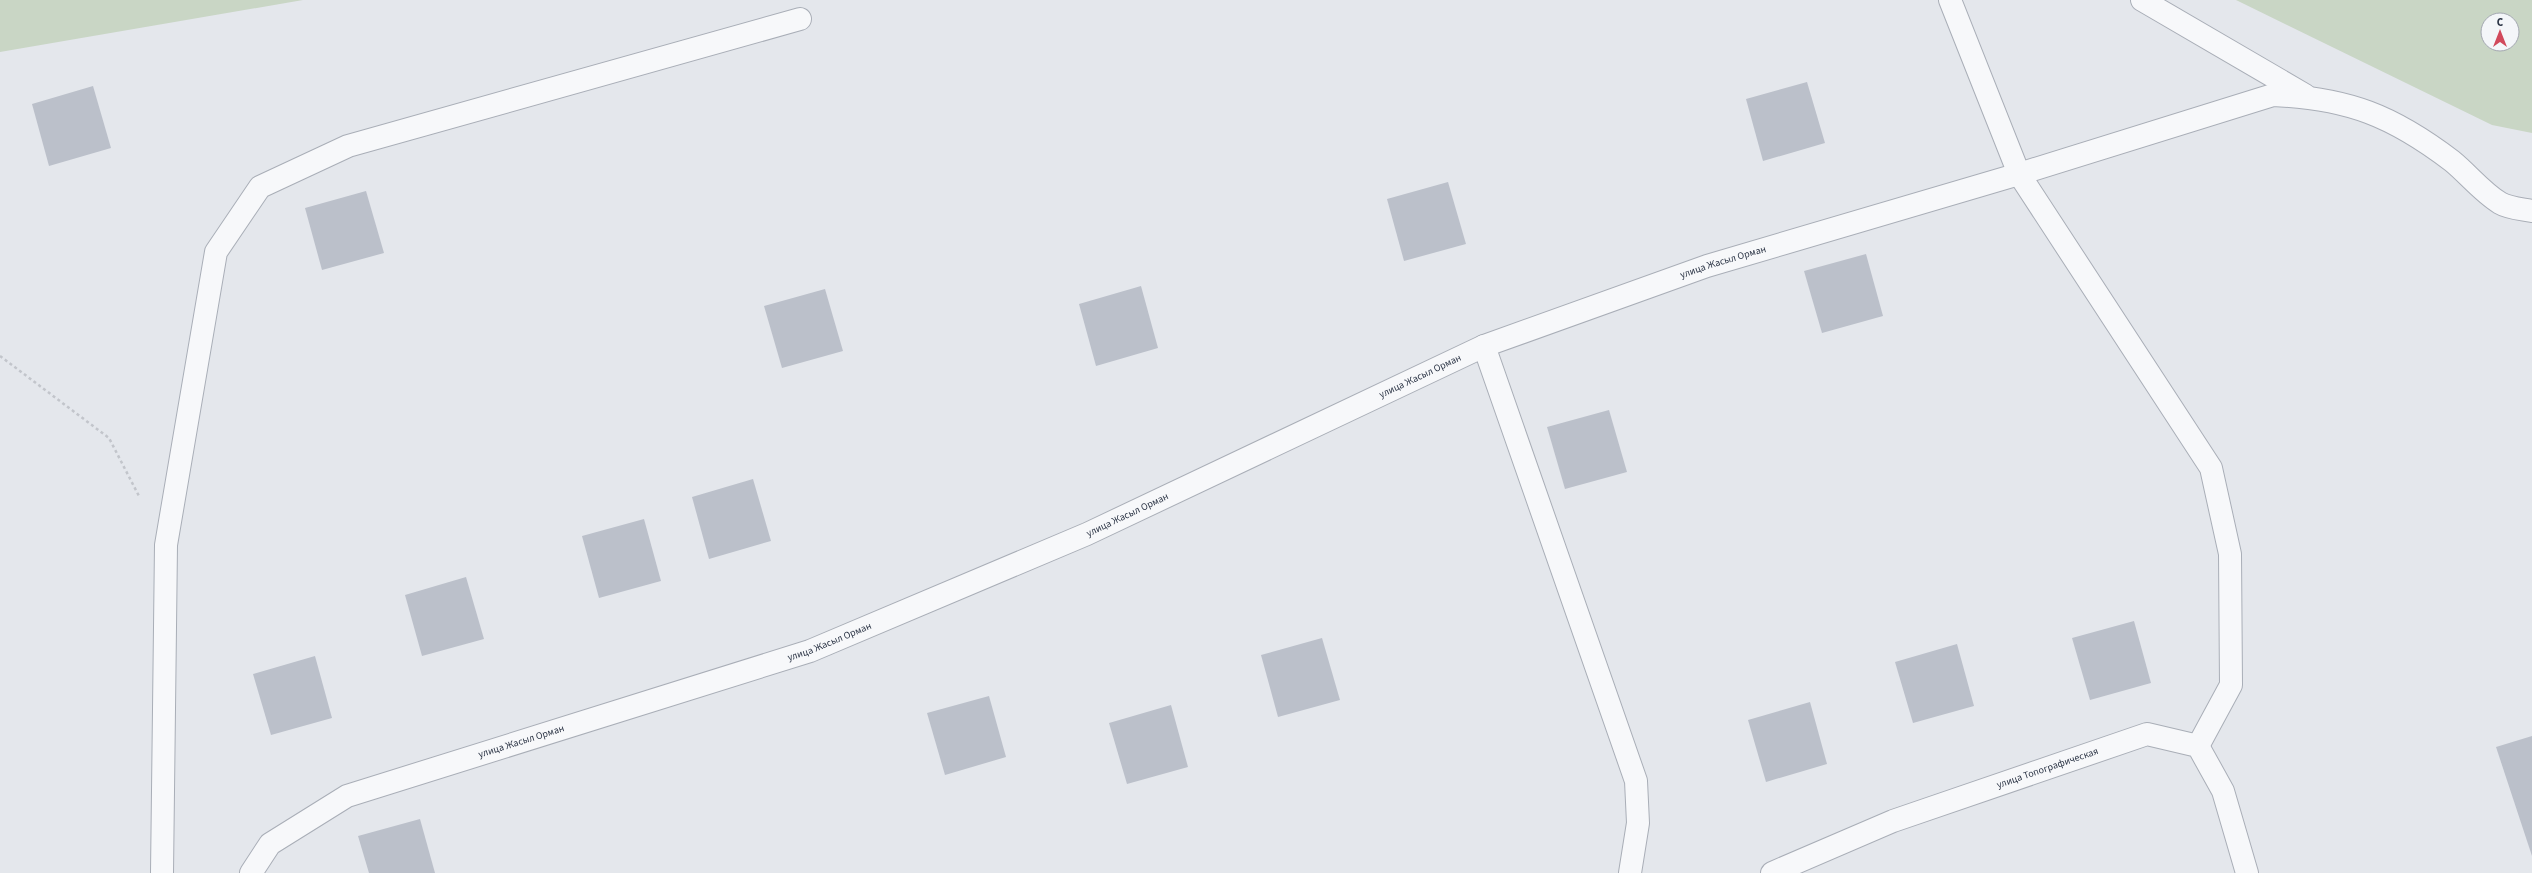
<svg xmlns="http://www.w3.org/2000/svg" width="2532" height="873" font-family="'Source Sans 3',sans-serif">
<style>
.green{fill:#c9d6c5;fill-rule:evenodd}
.building{fill:#bbc0ca}
.lines{fill:none;stroke-linecap:round;stroke-linejoin:round}
.minor-casing{stroke:#a9aeb7;stroke-width:24}
.path{stroke:#c2c5cb;stroke-width:2.5;stroke-dasharray:3 3;stroke-linecap:butt}
.minor{stroke:#f7f8fa;stroke-width:22}
.labels{text-anchor:middle;dominant-baseline:central;stroke-width:3;stroke-linejoin:round;paint-order:stroke}
.street-label{font-size:10px;fill:#2b3445;stroke:#f4f6f9}
</style>
<rect width="100%" height="100%" fill="#e4e7ec"/>
<g class="green">
<path d="M 0,0 L 303,0 L 0,52 Z"/>
<path d="M 2236,0 L 2532,0 L 2532,133 L 2492,125 ZM 2488,20 L 2512,20 L 2512,44 L 2488,44 Z"/>
</g>
<g class="building">
<path d="M 1807,82 L 1825,143 L 1763,161 L 1746,99 Z"/>
<path d="M 93,86 L 111,148 L 49,166 L 32,104 Z"/>
<path d="M 1448,182 L 1466,244 L 1404,261 L 1387,199 Z"/>
<path d="M 366,191 L 384,253 L 322,270 L 305,208 Z"/>
<path d="M 1866,254 L 1883,316 L 1822,333 L 1804,271 Z"/>
<path d="M 1141,286 L 1158,348 L 1096,366 L 1079,304 Z"/>
<path d="M 825,289 L 843,351 L 782,368 L 764,306 Z"/>
<path d="M 1609,410 L 1627,472 L 1565,489 L 1547,427 Z"/>
<path d="M 753,479 L 771,541 L 709,559 L 692,497 Z"/>
<path d="M 644,519 L 661,581 L 599,598 L 582,536 Z"/>
<path d="M 466,577 L 484,639 L 422,656 L 405,595 Z"/>
<path d="M 2134,621 L 2151,683 L 2090,700 L 2072,638 Z"/>
<path d="M 1322,638 L 1340,700 L 1278,717 L 1261,655 Z"/>
<path d="M 1957,644 L 1974,706 L 1913,723 L 1895,662 Z"/>
<path d="M 315,656 L 332,718 L 271,735 L 253,674 Z"/>
<path d="M 989,696 L 1006,757 L 945,775 L 927,713 Z"/>
<path d="M 1810,702 L 1827,764 L 1766,782 L 1748,720 Z"/>
<path d="M 1171,705 L 1188,767 L 1127,784 L 1109,723 Z"/>
<path d="M 2532,736 L 2532,856 L 2496,747 Z"/>
<path d="M 420,819 L 435,873 L 369,873 L 358,836 Z"/>
</g>
<g class="lines">
<g class="minor-casing">
<g id="minor">
<path d="M 1950,0 L 2019,174 L 2211,468 L 2230,554 L 2231,685 L 2198,746"/>
<path d="M 2142,0 L 2305,95"/>
<path d="M 1484,346 L 1636,781 L 1638,823 L 1630,873"/>
<path d="M 162,873 L 166,545 L 216,252 L 260,187 L 348,146 L 800,19"/>
<path id="s1" d="M 251,873 L 270,844 L 347,796 L 810,651 L 1087,534 L 1484,346 L 1707,266 L 2019,174 L 2273,95 C 2348,98 2393,116 2452,161 C 2468,174 2482,192 2500,203 C 2508,208 2522,209 2532,211"/>
<path id="s2" d="M 1772,873 L 1893,821 L 2147,734 L 2198,746 L 2223,791 L 2247,873"/>
</g>
</g>
<path class="path" d="M 0,356 L 109,438 L 140,498"/>
<use href="#minor" class="minor"/>
</g>
<g class="labels">
<g class="street-label">
<text stroke="none"><textPath href="#s1" startOffset="1604">улица Жасыл Орман</textPath></text>
<text stroke="none"><textPath href="#s1" startOffset="1280">улица Жасыл Орман</textPath></text>
<text stroke="none"><textPath href="#s1" startOffset="956">улица Жасыл Орман</textPath></text>
<text stroke="none"><textPath href="#s1" startOffset="632">улица Жасыл Орман</textPath></text>
<text stroke="none"><textPath href="#s1" startOffset="308">улица Жасыл Орман</textPath></text>
<text stroke="none"><textPath href="#s2" startOffset="295">улица Топографическая</textPath></text>
</g>
</g>
<g transform="translate(2500 32)"><circle r="19" fill="#f4f6f9" stroke="#a4a8b1"/>
<path d="M0-3L7 15L0 10L-7 15Z" fill="#d1495b"/>
<text y="-6" font-size="11" font-weight="bold" text-anchor="middle" fill="#2b3445">С</text>
</g>
</svg>
